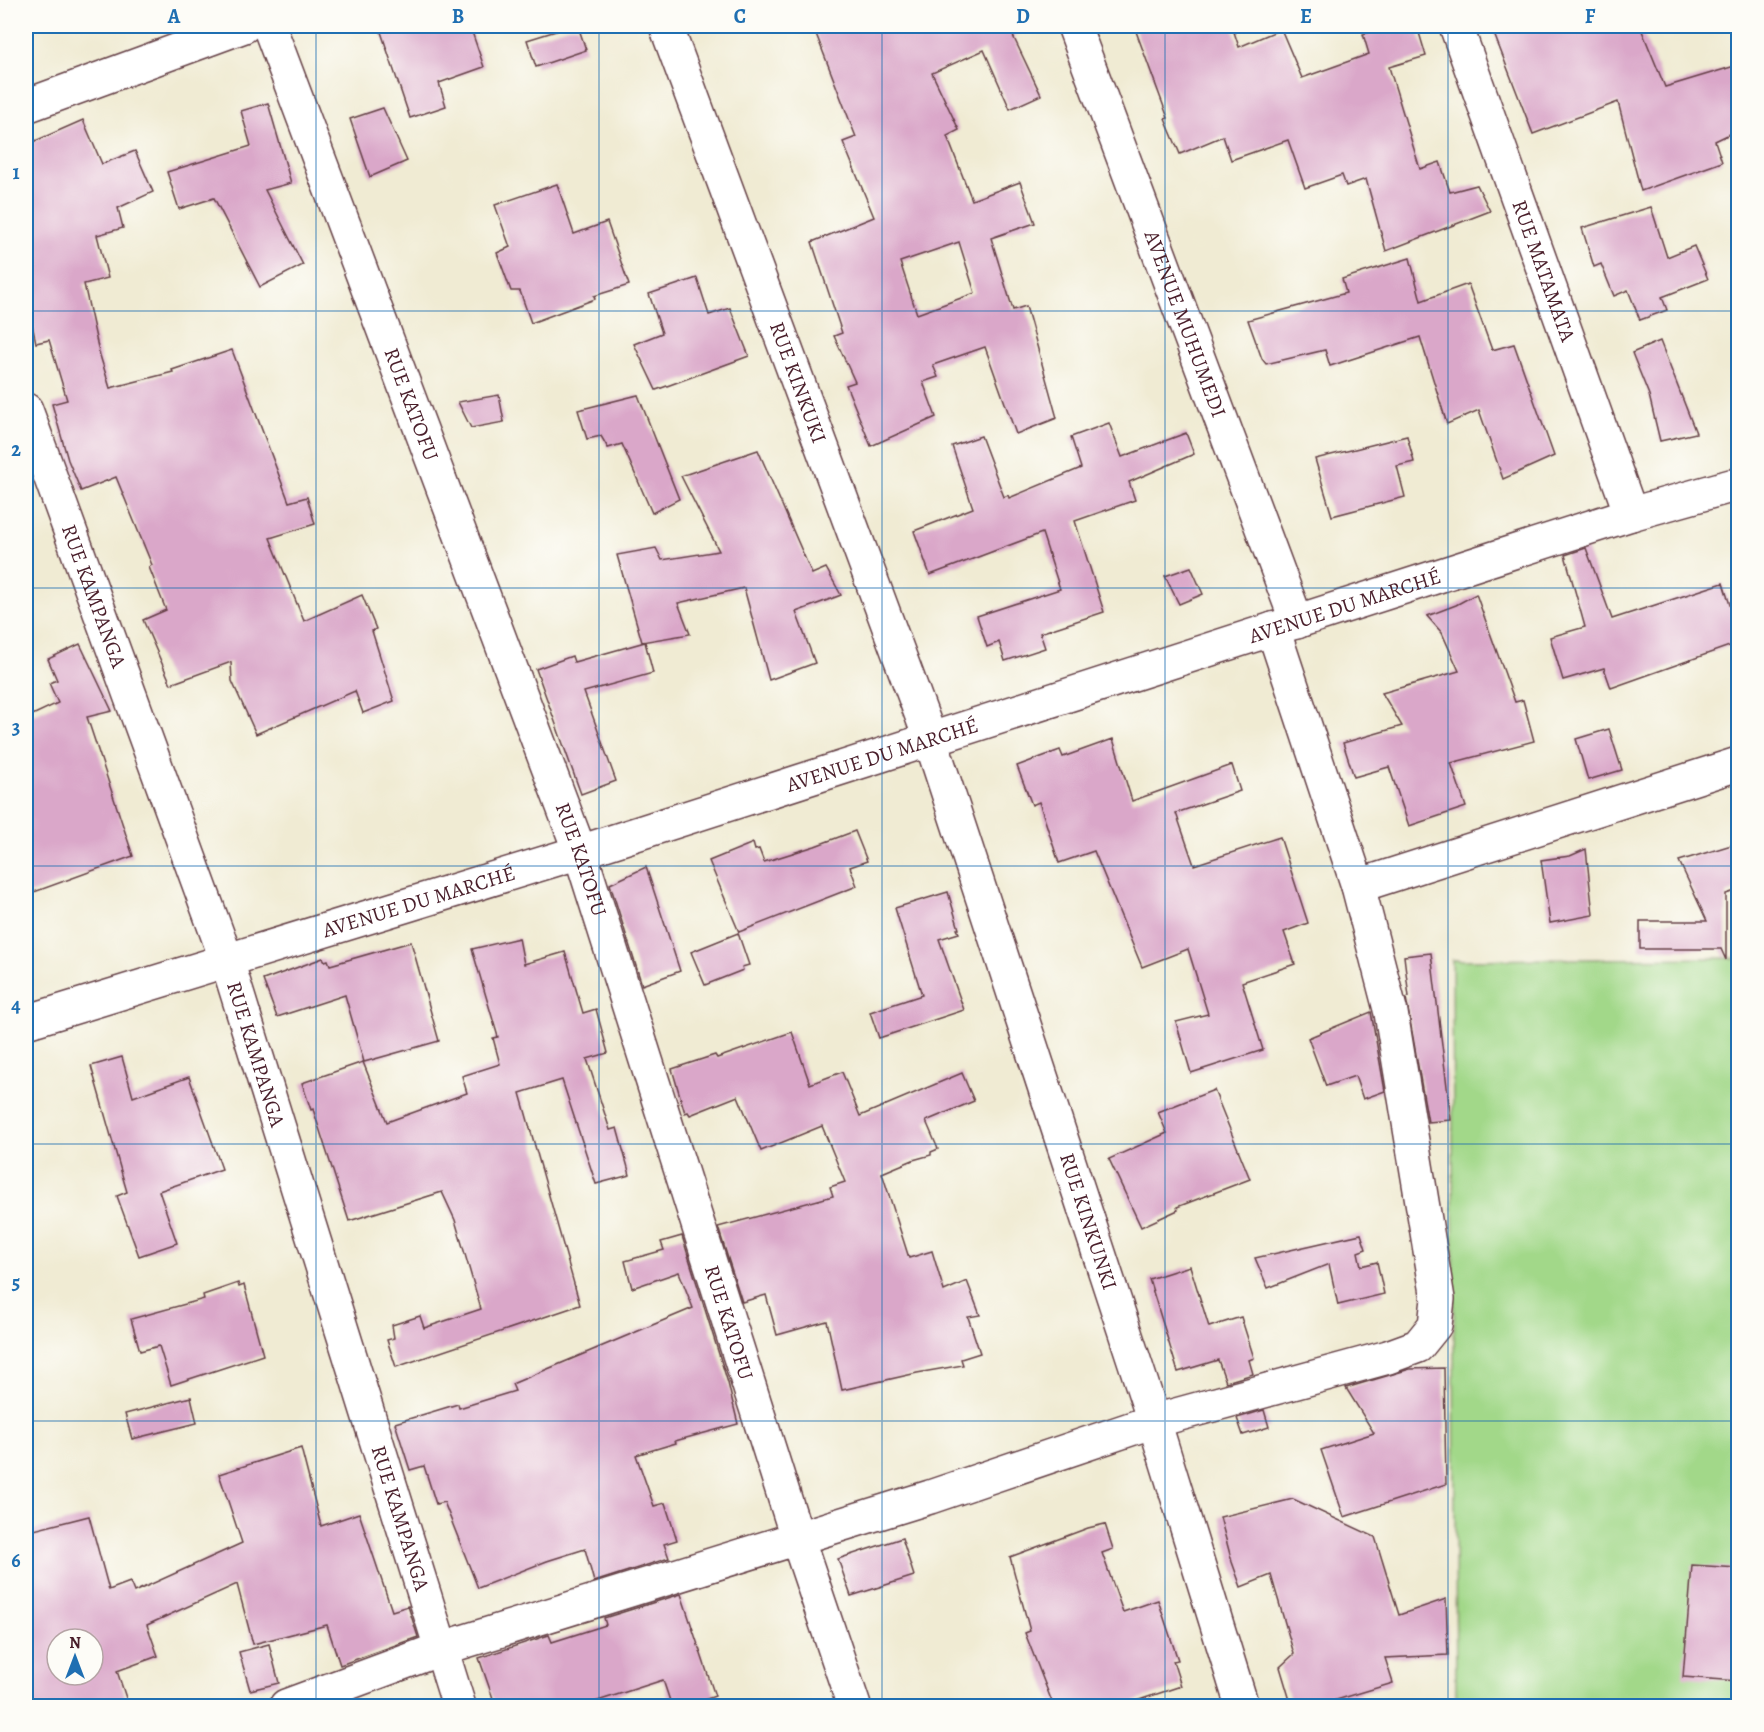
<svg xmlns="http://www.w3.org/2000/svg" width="1764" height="1732" font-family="Alegreya,serif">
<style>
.green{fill:#a2d889;stroke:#767c5a;stroke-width:1.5}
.building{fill:#daa7c9;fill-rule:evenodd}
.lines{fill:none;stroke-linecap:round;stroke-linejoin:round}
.minor-casing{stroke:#633e44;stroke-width:36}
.minor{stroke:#fff;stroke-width:33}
.grid{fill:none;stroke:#1f6fb2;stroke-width:1.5;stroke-opacity:0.55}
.labels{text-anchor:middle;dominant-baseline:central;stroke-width:4.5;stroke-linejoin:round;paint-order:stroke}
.street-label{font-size:21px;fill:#4a1f2b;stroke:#fdfcf7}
.neatline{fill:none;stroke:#1f6fb2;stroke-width:2}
.grid-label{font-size:20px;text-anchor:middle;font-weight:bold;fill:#1f6fb2}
</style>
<rect width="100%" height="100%" fill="#fdfcf7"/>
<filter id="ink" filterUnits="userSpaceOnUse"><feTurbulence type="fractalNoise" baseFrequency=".0167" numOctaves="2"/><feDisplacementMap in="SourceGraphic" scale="12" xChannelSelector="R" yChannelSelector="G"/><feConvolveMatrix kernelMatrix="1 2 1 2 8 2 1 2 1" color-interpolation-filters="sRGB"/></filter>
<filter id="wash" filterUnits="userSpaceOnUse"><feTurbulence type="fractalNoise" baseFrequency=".008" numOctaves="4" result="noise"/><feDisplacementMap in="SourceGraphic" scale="24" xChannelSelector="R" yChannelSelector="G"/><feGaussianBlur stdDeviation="1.35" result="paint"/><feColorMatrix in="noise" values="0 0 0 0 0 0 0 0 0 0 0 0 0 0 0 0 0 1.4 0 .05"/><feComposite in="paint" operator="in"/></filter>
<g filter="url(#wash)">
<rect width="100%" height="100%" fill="#f0ebd3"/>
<path class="green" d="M 1738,958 L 1738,1706 L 1456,1706 L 1452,960 Z"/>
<g id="blocks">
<g class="building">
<path d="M 379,26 L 470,26 L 484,67 L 439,83 L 446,106 L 410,118 Z"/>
<path d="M 572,26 L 578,26 L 586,50 L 536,67 L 527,40 Z"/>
<path d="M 813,26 L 1036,26 L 1013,36 L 1041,95 L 1010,109 L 984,50 L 932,73 L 959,130 L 947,136 L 972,200 L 1020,182 L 1035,223 L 991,238 L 1013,310 L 1026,306 L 1057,418 L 1016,434 L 985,347 L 933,365 L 938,377 L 923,382 L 936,417 L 871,446 L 846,385 L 855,382 L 834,336 L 842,333 L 812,242 L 874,217 L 843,142 L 856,137 ZM 959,242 L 975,293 L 917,314 L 900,262 Z"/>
<path d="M 1134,26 L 1232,26 L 1239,47 L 1281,29 L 1302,78 L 1369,54 L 1363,34 L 1392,26 L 1417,26 L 1426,56 L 1389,67 L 1420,169 L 1440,162 L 1450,192 L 1477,185 L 1490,211 L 1386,251 L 1366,179 L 1346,186 L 1342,175 L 1305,188 L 1288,140 L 1231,160 L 1223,136 L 1180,154 L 1165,119 L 1168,118 Z"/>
<path d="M 1491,26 L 1640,26 L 1665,87 L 1738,65 L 1738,130 L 1715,141 L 1722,162 L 1641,191 L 1618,102 L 1533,134 Z"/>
<path d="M 268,103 L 291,183 L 265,190 L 303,265 L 260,287 L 214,198 L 179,209 L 167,172 L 251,146 L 241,111 Z"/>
<path d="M 383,108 L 407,161 L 370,177 L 350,119 Z"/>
<path d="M 83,120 L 102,164 L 135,151 L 153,192 L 118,208 L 123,228 L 97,235 L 108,278 L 84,284 L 99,352 L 110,388 L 173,372 L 172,370 L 232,350 L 289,502 L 307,497 L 315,524 L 270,538 L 304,621 L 362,595 L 376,629 L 372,631 L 394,701 L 363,713 L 355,691 L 256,734 L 232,681 L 231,662 L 171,684 L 143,620 L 166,610 L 149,567 L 152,565 L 116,477 L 81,491 L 68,460 L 52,404 L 67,400 L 49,340 L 36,343 L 32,324 L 26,325 L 26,145 Z"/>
<path d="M 557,184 L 574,234 L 607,222 L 629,285 L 594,296 L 595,299 L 531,323 L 520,291 L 511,291 L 497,253 L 510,247 L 495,205 Z"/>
<path d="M 1651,207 L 1667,257 L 1694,246 L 1708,279 L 1662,297 L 1667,310 L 1640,320 L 1628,290 L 1614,296 L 1601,264 L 1594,267 L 1582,228 Z"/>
<path d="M 1410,258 L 1421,301 L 1468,284 L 1492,350 L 1514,344 L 1554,456 L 1503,479 L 1479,410 L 1447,424 L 1420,337 L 1330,366 L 1325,350 L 1266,364 L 1262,359 L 1248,320 L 1346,293 L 1342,279 Z"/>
<path d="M 697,278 L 709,315 L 730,308 L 749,356 L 656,390 L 634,344 L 662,333 L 649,294 Z"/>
<path d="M 1660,341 L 1696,433 L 1660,441 L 1649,395 L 1632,353 Z"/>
<path d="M 499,395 L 504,422 L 471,428 L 458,402 Z"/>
<path d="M 638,395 L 679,499 L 652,513 L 622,444 L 608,448 L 601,436 L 587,439 L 578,410 Z"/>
<path d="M 1109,423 L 1122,457 L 1186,433 L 1194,454 L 1129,482 L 1135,500 L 1075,521 L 1104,612 L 1040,633 L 1045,648 L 1005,661 L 999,642 L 987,647 L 977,616 L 1060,589 L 1042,533 L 930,575 L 914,531 L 973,508 L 952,446 L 981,436 L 1004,497 L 1008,495 L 1009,498 L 1081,468 L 1071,437 Z"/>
<path d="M 1407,436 L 1414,462 L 1397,466 L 1405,497 L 1332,516 L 1315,459 Z"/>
<path d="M 758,450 L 812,574 L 826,568 L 841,595 L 796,612 L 815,663 L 769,680 L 744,588 L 678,603 L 690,634 L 642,642 L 617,555 L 656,548 L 662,560 L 719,551 L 681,476 Z"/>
<path d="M 1586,548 L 1612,619 L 1723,583 L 1738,630 L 1738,643 L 1611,688 L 1604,668 L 1563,680 L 1550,637 L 1585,627 L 1565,555 Z"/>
<path d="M 1191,567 L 1203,594 L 1179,604 L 1165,576 Z"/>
<path d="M 1476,594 L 1515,702 L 1523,700 L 1534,741 L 1451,763 L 1466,807 L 1409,826 L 1389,767 L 1354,777 L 1343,743 L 1402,726 L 1382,693 L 1459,671 L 1442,633 L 1427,616 L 1456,605 Z"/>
<path d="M 645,642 L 653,673 L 584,692 L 616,781 L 581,794 L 536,669 L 572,656 L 574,662 Z"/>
<path d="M 80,644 L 112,711 L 87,717 L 133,856 L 26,895 L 26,718 L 58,703 L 49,683 L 57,680 L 48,659 Z"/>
<path d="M 1609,729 L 1622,770 L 1588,780 L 1576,739 Z"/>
<path d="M 1113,739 L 1132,801 L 1232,765 L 1240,791 L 1176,813 L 1194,865 L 1280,837 L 1308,923 L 1284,932 L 1295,964 L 1242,982 L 1263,1050 L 1191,1073 L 1176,1022 L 1208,1014 L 1188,949 L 1142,967 L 1094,851 L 1059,863 L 1039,802 L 1032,805 L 1017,766 L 1060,750 L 1063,757 Z"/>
<path d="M 855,831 L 867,861 L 850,867 L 857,886 L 739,932 L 709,861 L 753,843 L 755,850 L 759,849 L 764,862 L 815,846 Z"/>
<path d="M 1738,843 L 1738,890 L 1726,894 L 1726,960 L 1721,949 L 1640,949 L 1640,921 L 1707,921 L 1679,861 Z"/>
<path d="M 1586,849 L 1593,915 L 1550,923 L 1541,860 L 1570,856 Z"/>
<path d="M 646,867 L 680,971 L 642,985 L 610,884 Z"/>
<path d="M 948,892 L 959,929 L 957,929 L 959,933 L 939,939 L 964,1010 L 879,1038 L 870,1012 L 922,995 L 895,908 Z"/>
<path d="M 738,933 L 749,965 L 742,967 L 743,970 L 705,985 L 691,952 Z"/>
<path d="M 519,938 L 524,964 L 565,952 L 583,1013 L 596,1009 L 608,1053 L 587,1059 L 610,1130 L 617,1128 L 630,1175 L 596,1184 L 562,1080 L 520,1093 L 580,1305 L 396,1367 L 387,1340 L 394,1338 L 392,1325 L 420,1316 L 424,1328 L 481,1309 L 455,1220 L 442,1192 L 349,1221 L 313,1109 L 311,1110 L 302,1083 L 363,1062 L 387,1122 L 467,1093 L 462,1076 L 500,1064 L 493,1038 L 498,1037 L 472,949 Z"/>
<path d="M 411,942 L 439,1041 L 364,1062 L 345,995 L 277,1017 L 263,980 L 323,958 L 325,961 L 328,960 L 330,965 Z"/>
<path d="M 1431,953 L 1451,1120 L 1428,1122 L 1406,998 L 1409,997 L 1404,956 Z"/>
<path d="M 1371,1012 L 1385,1091 L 1363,1099 L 1355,1076 L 1326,1086 L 1308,1038 Z"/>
<path d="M 792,1032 L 810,1084 L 842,1072 L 860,1116 L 962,1073 L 974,1101 L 926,1121 L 938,1149 L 931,1152 L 931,1155 L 913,1160 L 882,1173 L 909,1258 L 932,1251 L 944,1291 L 967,1281 L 980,1315 L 968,1317 L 980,1353 L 961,1359 L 963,1365 L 917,1373 L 842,1390 L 827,1321 L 777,1335 L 766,1295 L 742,1302 L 718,1227 L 833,1196 L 830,1187 L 845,1182 L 822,1126 L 761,1151 L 738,1096 L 690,1115 L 688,1112 L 685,1113 L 672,1069 L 715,1055 L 717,1058 Z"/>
<path d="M 122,1057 L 133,1097 L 189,1077 L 222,1169 L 159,1191 L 177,1243 L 139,1256 L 117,1196 L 127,1192 L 91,1066 Z"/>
<path d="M 1214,1090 L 1250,1179 L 1177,1207 L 1178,1210 L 1141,1227 L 1109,1159 L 1167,1133 L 1158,1112 Z"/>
<path d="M 1361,1234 L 1366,1249 L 1358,1252 L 1361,1266 L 1377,1262 L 1384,1294 L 1338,1305 L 1329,1264 L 1268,1288 L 1255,1258 Z"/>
<path d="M 682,1236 L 728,1383 L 738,1424 L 675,1441 L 676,1443 L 636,1455 L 654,1506 L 665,1503 L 677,1540 L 664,1544 L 669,1558 L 594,1582 L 585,1549 L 547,1561 L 478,1588 L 444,1502 L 436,1504 L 424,1466 L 410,1470 L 395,1423 L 458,1404 L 459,1408 L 515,1391 L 512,1384 L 693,1308 L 679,1272 L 632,1288 L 625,1261 L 664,1250 L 661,1242 Z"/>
<path d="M 1190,1266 L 1209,1327 L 1241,1317 L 1254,1358 L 1249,1360 L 1253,1374 L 1226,1382 L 1218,1360 L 1178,1372 L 1149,1279 Z"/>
<path d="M 238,1283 L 239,1287 L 244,1285 L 263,1355 L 171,1385 L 159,1346 L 140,1351 L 131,1319 L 204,1299 L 203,1295 Z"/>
<path d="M 1444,1368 L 1446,1484 L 1344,1517 L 1321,1450 L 1374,1433 L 1346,1388 L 1410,1369 Z"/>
<path d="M 191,1397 L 197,1423 L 132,1439 L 125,1414 Z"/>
<path d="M 1264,1410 L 1269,1427 L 1243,1435 L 1237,1418 Z"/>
<path d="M 301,1448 L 321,1526 L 359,1513 L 392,1611 L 408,1606 L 418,1637 L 340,1665 L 327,1625 L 253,1644 L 237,1584 L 147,1625 L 158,1656 L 117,1671 L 129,1707 L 26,1707 L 26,1532 L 89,1516 L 109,1590 L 130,1582 L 134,1592 L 242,1543 L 219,1474 ZM 57,1639 L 93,1639 L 93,1675 L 57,1675 Z"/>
<path d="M 1293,1499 L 1375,1537 L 1399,1615 L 1446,1599 L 1448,1655 L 1385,1658 L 1393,1683 L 1313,1707 L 1292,1707 L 1280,1667 L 1294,1654 L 1271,1575 L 1241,1587 L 1232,1562 L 1220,1517 Z"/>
<path d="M 1105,1524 L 1113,1549 L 1102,1553 L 1123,1612 L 1158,1600 L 1178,1660 L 1173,1661 L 1181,1686 L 1118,1707 L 1054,1707 L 1025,1633 L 1030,1631 L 1010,1557 L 1088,1528 Z"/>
<path d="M 902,1538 L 914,1576 L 851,1596 L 838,1559 Z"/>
<path d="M 1692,1565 L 1738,1568 L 1738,1681 L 1683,1677 Z"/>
<path d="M 681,1594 L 715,1696 L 685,1707 L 672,1707 L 663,1680 L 579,1707 L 496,1707 L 479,1658 L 549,1635 L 552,1642 L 606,1625 L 604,1618 Z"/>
<path d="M 269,1644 L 279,1683 L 250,1690 L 239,1652 Z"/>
</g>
</g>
</g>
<g filter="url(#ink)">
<use href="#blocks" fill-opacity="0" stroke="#633e44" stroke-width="1.5"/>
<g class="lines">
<g class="minor-casing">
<g id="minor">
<path id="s1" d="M 269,26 L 580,852 L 797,1537 L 854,1706"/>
<path id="s2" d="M 666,26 L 930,738 L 1154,1421 L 1242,1706"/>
<path id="s3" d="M 1074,26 L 1297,622"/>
<path id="s4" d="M 1456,26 L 1631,514"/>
<path d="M 26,106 L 244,26"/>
<path id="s5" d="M 26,410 L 227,961 L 459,1706"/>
<path d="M 1358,886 L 1738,764"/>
<path id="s6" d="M 26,1022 L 580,852 L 1631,514 L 1738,484"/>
<path d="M 286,1706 L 440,1649 L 930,1497 L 1154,1421 L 1388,1357 L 1418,1346 L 1435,1325 L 1438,1299 L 1391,1013 L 1358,886 L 1273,629"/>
</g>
</g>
<use href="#minor" class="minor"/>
</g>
</g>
<path class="grid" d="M 316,26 L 316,1706M 599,26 L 599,1706M 882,26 L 882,1706M 1165,26 L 1165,1706M 1448,26 L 1448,1706M 26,311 L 1738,311M 26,588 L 1738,588M 26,866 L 1738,866M 26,1144 L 1738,1144M 26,1421 L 1738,1421"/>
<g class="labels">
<g class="street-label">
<text stroke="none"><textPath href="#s4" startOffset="260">RUE MATAMATA</textPath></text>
<text stroke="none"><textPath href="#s3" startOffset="318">AVENUE MUHUMEDI</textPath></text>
<text stroke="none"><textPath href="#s2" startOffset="380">RUE KINKUKI</textPath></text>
<text stroke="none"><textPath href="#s1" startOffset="404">RUE KATOFU</textPath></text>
<text stroke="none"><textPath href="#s5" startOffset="198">RUE KAMPANGA</textPath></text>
<text stroke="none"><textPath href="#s6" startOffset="1383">AVENUE DU MARCHÉ</textPath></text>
<text stroke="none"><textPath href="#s6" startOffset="897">AVENUE DU MARCHÉ</textPath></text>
<text stroke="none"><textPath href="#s1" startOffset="890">RUE KATOFU</textPath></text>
<text stroke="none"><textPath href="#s6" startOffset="411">AVENUE DU MARCHÉ</textPath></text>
<text stroke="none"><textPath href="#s5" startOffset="684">RUE KAMPANGA</textPath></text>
<text stroke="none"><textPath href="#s2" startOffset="1268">RUE KINKUNKI</textPath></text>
<text stroke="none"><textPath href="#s1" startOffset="1376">RUE KATOFU</textPath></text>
<text stroke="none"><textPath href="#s5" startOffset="1170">RUE KAMPANGA</textPath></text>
</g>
</g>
<rect width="1764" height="1732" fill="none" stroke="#fdfcf7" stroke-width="66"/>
<g transform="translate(75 1657)"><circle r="28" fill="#fdfcf7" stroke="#b5a4a5" stroke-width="1.5"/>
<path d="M0-4.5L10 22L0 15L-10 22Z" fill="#1f6fb2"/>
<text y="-9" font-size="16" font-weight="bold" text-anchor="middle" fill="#4a1f2b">N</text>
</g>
<rect x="33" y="33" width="1698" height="1666" class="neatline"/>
<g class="grid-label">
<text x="174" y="23">A</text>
<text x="458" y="23">B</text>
<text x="740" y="23">C</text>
<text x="1023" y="23">D</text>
<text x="1306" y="23">E</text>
<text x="1590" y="23">F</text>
<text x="16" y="179">1</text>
<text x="16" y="456">2</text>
<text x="16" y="734">3</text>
<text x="16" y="1012">4</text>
<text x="16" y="1289">5</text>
<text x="16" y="1567">6</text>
</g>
</svg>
